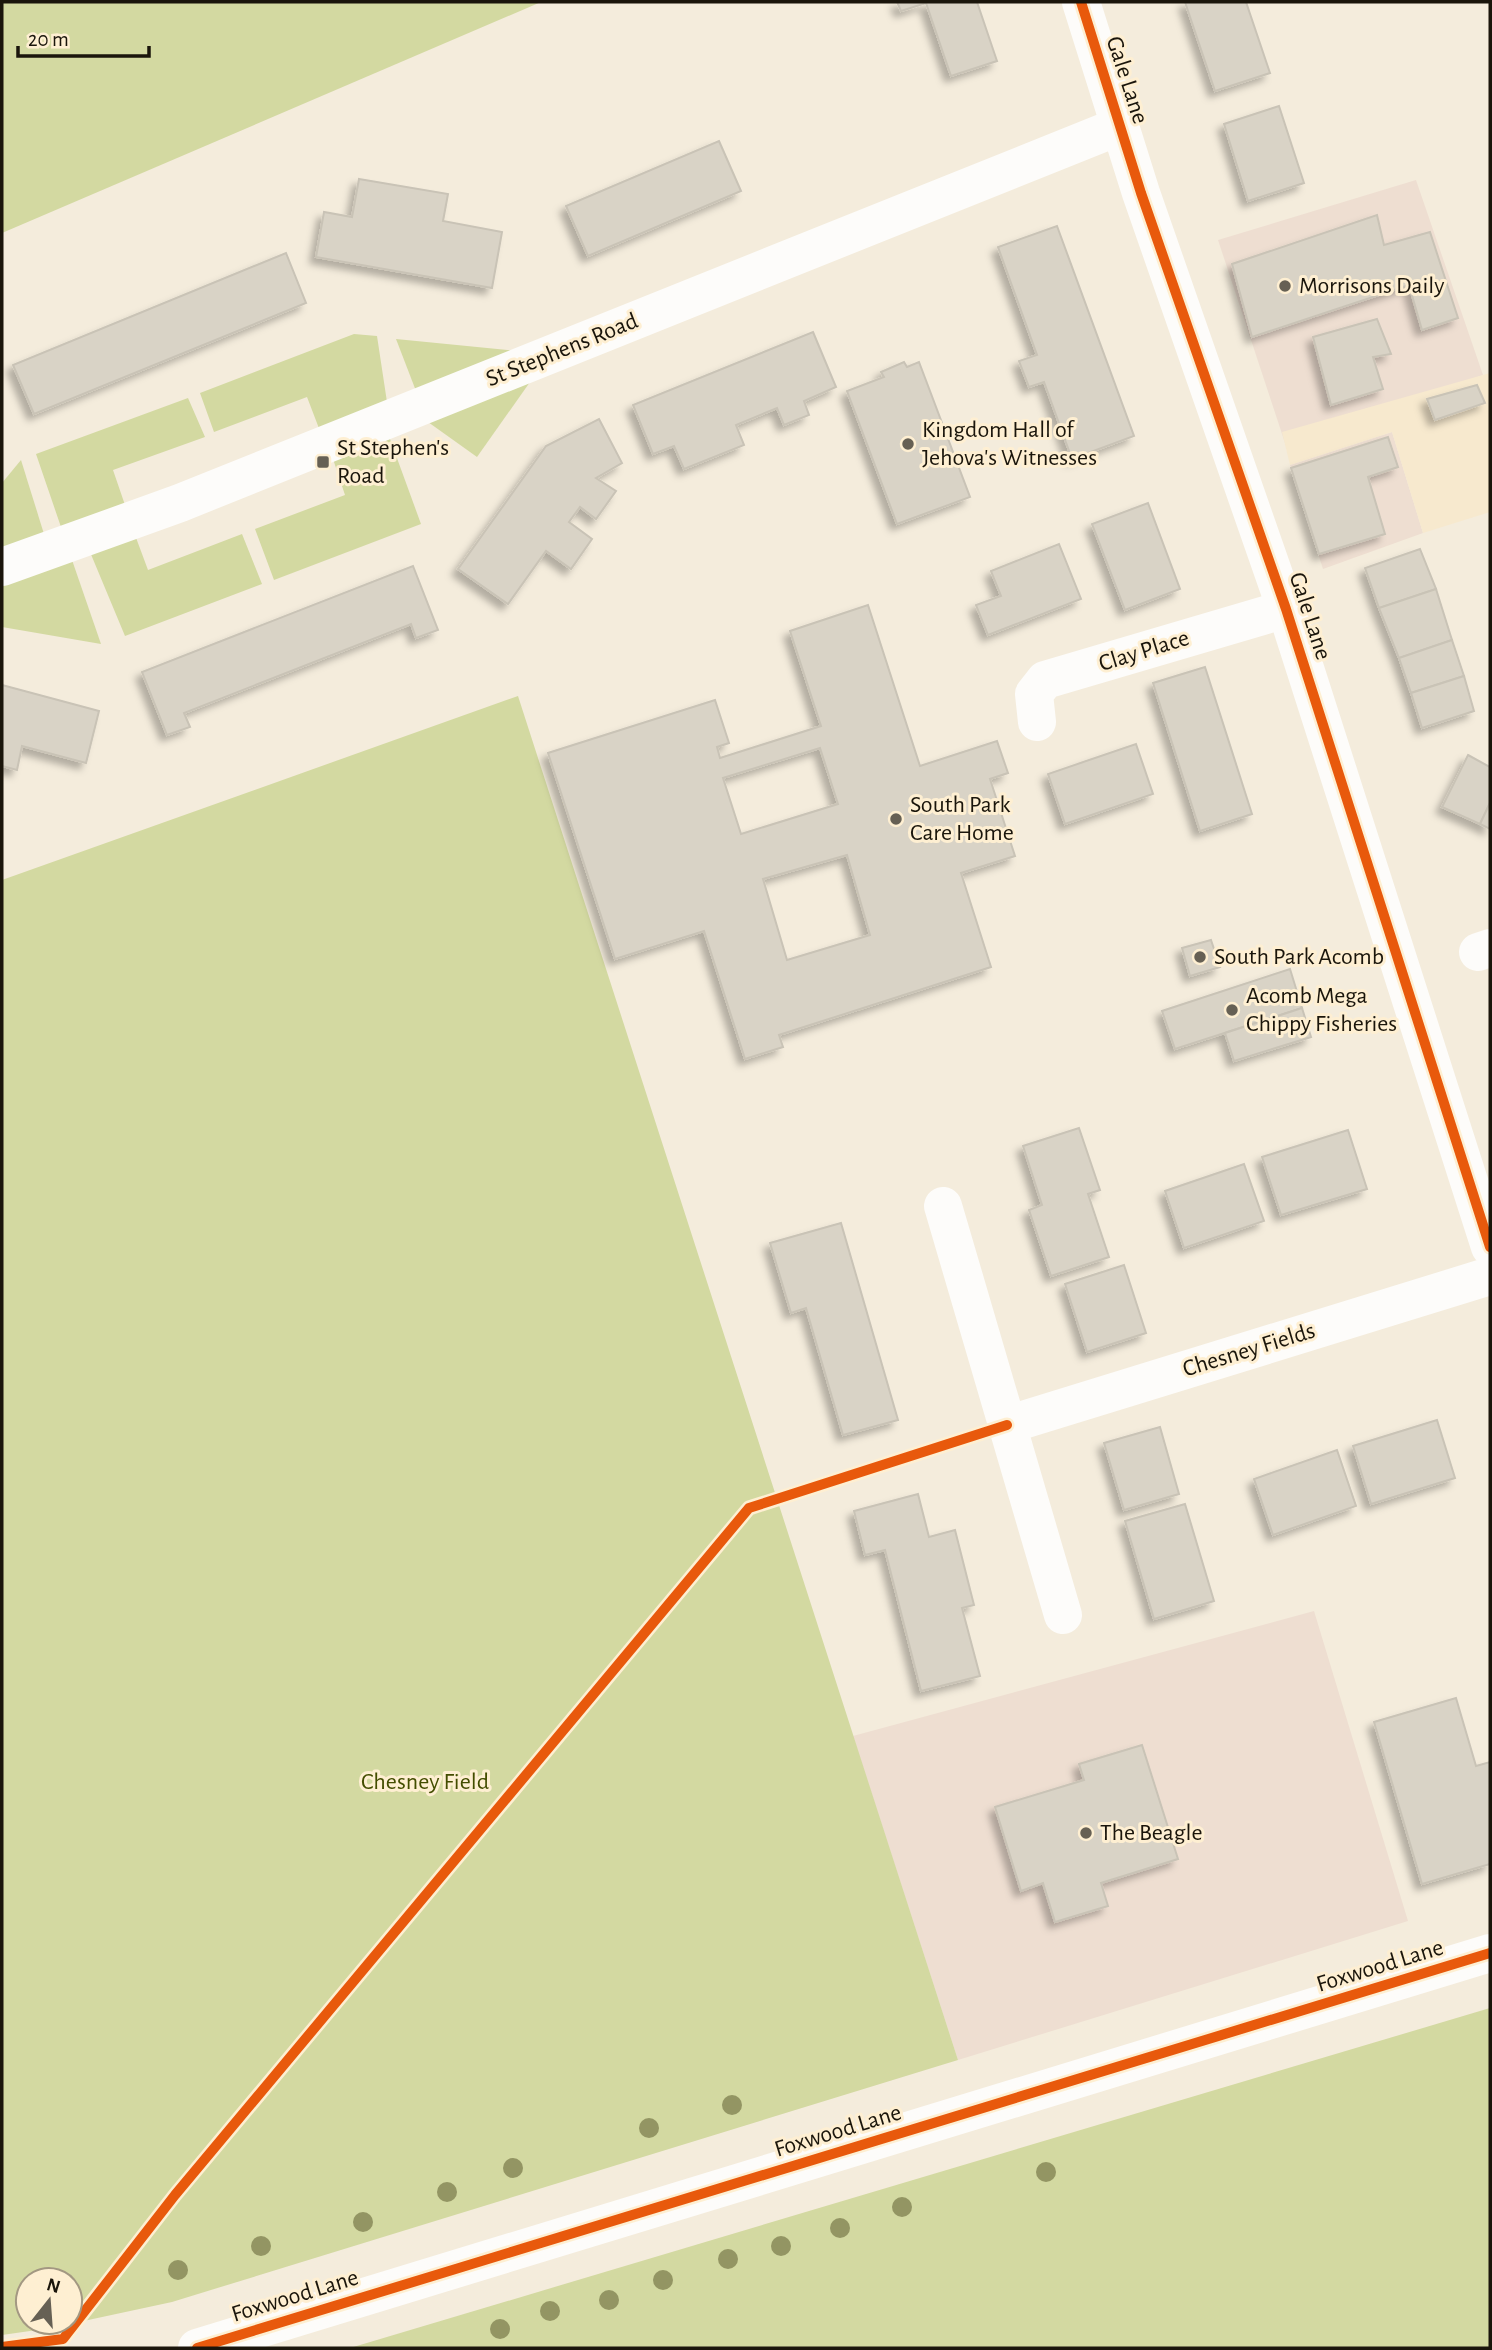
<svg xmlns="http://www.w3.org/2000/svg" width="1492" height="2350" font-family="'Alegreya Sans',sans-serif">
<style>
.commercial{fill:#eeded1}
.built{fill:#f7e9ce}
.green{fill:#d3d9a1;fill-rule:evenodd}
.building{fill:#d9d3c6;stroke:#c9c3b6;stroke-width:2;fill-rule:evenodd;filter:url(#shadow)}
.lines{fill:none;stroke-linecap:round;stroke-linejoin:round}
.street{stroke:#fdfcfa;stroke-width:38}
.secondary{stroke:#fdfcfa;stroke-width:38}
.cycleway-casing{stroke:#feefd2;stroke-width:15}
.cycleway{stroke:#e8590c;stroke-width:10}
.tree{fill:#939563}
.poi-dot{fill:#666054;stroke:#feefd2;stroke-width:2.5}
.labels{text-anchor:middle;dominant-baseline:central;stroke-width:6;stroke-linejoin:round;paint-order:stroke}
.street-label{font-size:24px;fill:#1a150b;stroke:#feefd2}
.poi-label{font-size:24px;fill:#1a150b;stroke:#feefd2;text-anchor:start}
.park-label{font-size:24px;fill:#434d00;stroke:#feefd2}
</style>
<defs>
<filter id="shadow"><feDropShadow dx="-6" dy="6" stdDeviation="3.5" flood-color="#0004"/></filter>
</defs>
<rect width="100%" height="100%" fill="#f4ecdc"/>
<g class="commercial">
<path d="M 1416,180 L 1483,375 L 1286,446 L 1218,240 Z"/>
<path d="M 1392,432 L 1423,533 L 1323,569 L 1290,465 Z"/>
<path d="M 1314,1611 L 1408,1921 L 958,2060 L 853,1736 Z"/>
</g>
<path class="built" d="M 1490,373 L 1490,512 L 1423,533 L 1392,432 L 1290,465 L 1282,432 Z"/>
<g class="green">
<path d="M 2,2 L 541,2 L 2,233 Z"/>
<path d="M 354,334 L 377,336 L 387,402 L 320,431 L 307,397 L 214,432 L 200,393 Z"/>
<path d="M 396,339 L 517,351 L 416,391 Z"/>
<path d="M 530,382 L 477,457 L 428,422 Z"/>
<path d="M 188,398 L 205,437 L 113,470 L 125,505 L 61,527 L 36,454 Z"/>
<path d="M 390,439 L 421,524 L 274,580 L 255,529 L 345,495 L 333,459 Z"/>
<path d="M 21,460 L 44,534 L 2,549 L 2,483 Z"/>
<path d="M 242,534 L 262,584 L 125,636 L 90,552 L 135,535 L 148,570 Z"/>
<path d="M 72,560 L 101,644 L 2,627 L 2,585 Z"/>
<path d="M 518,696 L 958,2060 L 172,2302 L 51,2328 L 2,2335 L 2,880 ZM 28,2280 L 70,2280 L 70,2322 L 28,2322 Z"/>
<path d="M 1490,2008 L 1490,2348 L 350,2348 Z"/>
</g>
<g class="building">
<path d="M 897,2 L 977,2 L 997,61 L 951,76 L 926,3 L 901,11 Z"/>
<path d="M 1185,2 L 1246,2 L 1270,73 L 1215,91 Z"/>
<path d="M 1279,106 L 1304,183 L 1248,201 L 1224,124 Z"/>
<path d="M 719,141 L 741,191 L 588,256 L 566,206 Z"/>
<path d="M 359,179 L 448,194 L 443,221 L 502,232 L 492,288 L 316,257 L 324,212 L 352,217 Z"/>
<path d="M 1377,215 L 1384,245 L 1430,232 L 1458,318 L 1422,330 L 1409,285 L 1252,337 L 1232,264 Z"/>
<path d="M 1057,226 L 1134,436 L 1072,459 L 1044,382 L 1029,387 L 1019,361 L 1037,355 L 998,247 Z"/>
<path d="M 286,253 L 306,303 L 34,414 L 13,365 Z"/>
<path d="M 1377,319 L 1391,354 L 1373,357 L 1383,389 L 1331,405 L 1313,337 Z"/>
<path d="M 813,332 L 836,387 L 804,401 L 809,415 L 784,425 L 777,408 L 736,425 L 744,445 L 684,469 L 674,446 L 653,454 L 633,405 Z"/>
<path d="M 904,362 L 907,367 L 919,362 L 970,497 L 897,524 L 847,391 L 884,377 L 881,372 Z"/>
<path d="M 1477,385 L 1485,403 L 1435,420 L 1427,399 Z"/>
<path d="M 599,419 L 622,463 L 596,478 L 616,491 L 596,519 L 580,507 L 569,522 L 592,539 L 571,569 L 546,551 L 508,604 L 458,569 L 546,446 Z"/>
<path d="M 1388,437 L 1398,467 L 1368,477 L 1385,534 L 1319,554 L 1291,468 Z"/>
<path d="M 1148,503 L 1180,589 L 1125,610 L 1092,524 Z"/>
<path d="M 1059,544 L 1081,599 L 988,635 L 976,605 L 1001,596 L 991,571 Z"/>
<path d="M 1420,549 L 1436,589 L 1379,608 L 1365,568 Z"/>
<path d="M 413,566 L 438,630 L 416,638 L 411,624 L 184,713 L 190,727 L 167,735 L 142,672 Z"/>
<path d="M 1436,589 L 1452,640 L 1399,658 L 1379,608 Z"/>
<path d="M 868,605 L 920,766 L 997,741 L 1008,773 L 990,779 L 1015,856 L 961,873 L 991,967 L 779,1035 L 783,1047 L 745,1059 L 704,931 L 615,959 L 548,753 L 715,700 L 729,743 L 717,747 L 720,758 L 821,726 L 790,631 ZM 820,748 L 838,804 L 741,834 L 723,778 ZM 847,855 L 870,935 L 787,960 L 763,879 Z"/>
<path d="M 1452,640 L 1464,676 L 1411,693 L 1399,658 Z"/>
<path d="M 1205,667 L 1252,814 L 1200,831 L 1153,683 Z"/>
<path d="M 1464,676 L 1474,711 L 1422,728 L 1411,693 Z"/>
<path d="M 2,685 L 99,711 L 86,763 L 22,746 L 17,770 L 2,766 Z"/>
<path d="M 1136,744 L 1153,794 L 1065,824 L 1048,774 Z"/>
<path d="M 1468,755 L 1490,767 L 1490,803 L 1480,824 L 1442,807 Z"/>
<path d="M 1490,803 L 1490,829 L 1480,824 Z"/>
<path d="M 1211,940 L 1220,967 L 1190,976 L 1182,948 Z"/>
<path d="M 1290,969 L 1302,1008 L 1175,1049 L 1162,1011 Z"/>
<path d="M 1302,1008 L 1311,1037 L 1234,1061 L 1225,1033 Z"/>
<path d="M 1079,1128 L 1100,1190 L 1088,1194 L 1109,1257 L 1051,1276 L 1029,1210 L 1042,1205 L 1023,1146 Z"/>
<path d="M 1348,1130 L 1367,1189 L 1281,1215 L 1262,1157 Z"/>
<path d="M 1244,1164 L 1264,1221 L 1184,1248 L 1165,1191 Z"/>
<path d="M 841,1223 L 898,1420 L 843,1435 L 806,1308 L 791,1313 L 770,1243 Z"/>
<path d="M 1124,1265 L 1146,1333 L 1087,1352 L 1065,1284 Z"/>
<path d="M 1437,1420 L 1455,1478 L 1371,1504 L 1353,1446 Z"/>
<path d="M 1160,1427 L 1179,1494 L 1124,1510 L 1104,1443 Z"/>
<path d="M 1337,1450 L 1356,1506 L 1273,1535 L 1254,1479 Z"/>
<path d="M 918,1494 L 929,1537 L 955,1530 L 974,1605 L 962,1608 L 980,1676 L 921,1691 L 885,1550 L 865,1555 L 854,1511 Z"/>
<path d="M 1185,1504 L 1214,1601 L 1154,1619 L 1125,1521 Z"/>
<path d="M 1456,1698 L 1476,1766 L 1490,1762 L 1490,1864 L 1422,1884 L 1374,1722 Z"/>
<path d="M 1142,1745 L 1178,1859 L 1101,1883 L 1108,1906 L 1055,1922 L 1043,1883 L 1021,1891 L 995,1807 L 1084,1780 L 1079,1764 Z"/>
</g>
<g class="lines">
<g class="street">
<path d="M 2,567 L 180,503 L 1120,126"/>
<path d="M 1037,722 L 1034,694 L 1045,680 L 1286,609"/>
<path d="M 1478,952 L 1490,948"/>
<path d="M 943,1206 L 1063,1615"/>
<path d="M 1007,1425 L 1490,1276"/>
</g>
<g class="secondary">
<path d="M 1081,2 L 1141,193 L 1286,609 L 1490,1247"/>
<path d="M 197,2348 L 1490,1953"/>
</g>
<g class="cycleway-casing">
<g id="cycleway">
<path d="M 1081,2 L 1141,193 L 1286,609 L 1490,1247"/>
<path d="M 2,2347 L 63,2339 L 175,2195 L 749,1508 L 1007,1425"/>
<path d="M 197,2348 L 1490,1953"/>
</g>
</g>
<use href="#cycleway" class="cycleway"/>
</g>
<g class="tree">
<circle cx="732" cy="2105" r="10"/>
<circle cx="649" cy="2128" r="10"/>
<circle cx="513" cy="2168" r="10"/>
<circle cx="1046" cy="2172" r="10"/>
<circle cx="447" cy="2192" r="10"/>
<circle cx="902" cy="2207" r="10"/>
<circle cx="363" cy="2222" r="10"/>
<circle cx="840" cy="2228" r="10"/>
<circle cx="261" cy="2246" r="10"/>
<circle cx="781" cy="2246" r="10"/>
<circle cx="728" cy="2259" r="10"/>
<circle cx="178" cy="2270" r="10"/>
<circle cx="663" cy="2280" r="10"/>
<circle cx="609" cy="2300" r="10"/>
<circle cx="550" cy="2311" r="10"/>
<circle cx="500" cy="2329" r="10"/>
</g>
<g class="poi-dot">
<circle cx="1285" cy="286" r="7"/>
<circle cx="908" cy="444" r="7"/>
<rect x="316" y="455" width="14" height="14" rx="3.5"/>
<circle cx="896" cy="819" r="7"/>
<circle cx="1200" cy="957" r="7"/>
<circle cx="1232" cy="1010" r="7"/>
<circle cx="1086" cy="1833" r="7"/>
</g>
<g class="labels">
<g class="street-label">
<text transform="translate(1127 80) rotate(72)">Gale Lane</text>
<text transform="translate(562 350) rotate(-22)">St Stephens Road</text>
<text transform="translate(1310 616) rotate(72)">Gale Lane</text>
<text transform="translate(1144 651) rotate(-17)">Clay Place</text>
<text transform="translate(1249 1350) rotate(-17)">Chesney Fields</text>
<text transform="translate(1380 1966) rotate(-17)">Foxwood Lane</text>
<text transform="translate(838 2131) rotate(-17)">Foxwood Lane</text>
<text transform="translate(295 2296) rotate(-17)">Foxwood Lane</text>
</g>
<g class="poi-label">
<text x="1299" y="286">Morrisons Daily</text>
<text x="922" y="430">Kingdom Hall of<tspan x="922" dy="28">Jehova's Witnesses</tspan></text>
<text x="337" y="448">St Stephen's<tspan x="337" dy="28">Road</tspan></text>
<text x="910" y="805">South Park<tspan x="910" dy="28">Care Home</tspan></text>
<text x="1214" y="957">South Park Acomb</text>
<text x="1246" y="996">Acomb Mega<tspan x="1246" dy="28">Chippy Fisheries</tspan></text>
<text x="1100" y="1833">The Beagle</text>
</g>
<g class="park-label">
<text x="425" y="1782">Chesney Field</text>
</g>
</g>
<rect width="1492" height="2350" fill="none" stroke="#1a150b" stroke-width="7"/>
<g transform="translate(49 2301) rotate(17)"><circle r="33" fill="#feefd2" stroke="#a39882" stroke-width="2"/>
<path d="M0-5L12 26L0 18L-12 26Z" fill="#666054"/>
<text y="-10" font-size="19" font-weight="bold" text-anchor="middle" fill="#1a150b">N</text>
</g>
<path d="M18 46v10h131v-10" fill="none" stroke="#1a150b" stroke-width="3.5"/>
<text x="28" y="46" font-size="21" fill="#1a150b" stroke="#feefd2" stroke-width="5" paint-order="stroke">20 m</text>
</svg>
